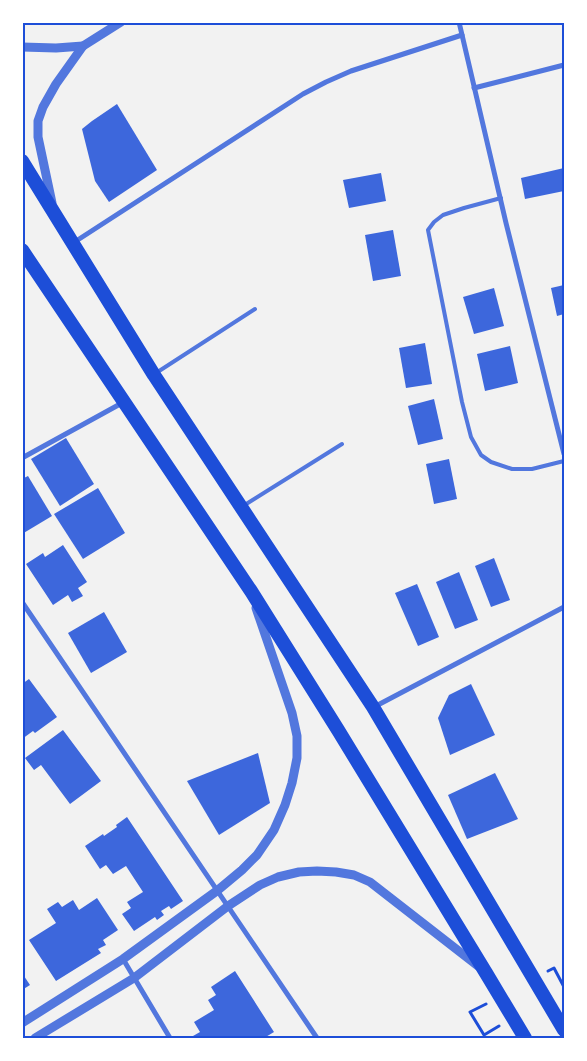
<svg xmlns="http://www.w3.org/2000/svg" width="587" height="1061" font-family="Mulish,sans-serif">
<style>
.building{fill:#3d67dc}
.lines{fill:none;stroke-linecap:round;stroke-linejoin:round}
.path{stroke:#1d4ed8;stroke-width:3}
.service{stroke:#5277de;stroke-width:4}
.minor{stroke:#5277de;stroke-width:5}
.tertiary{stroke:#5277de;stroke-width:9}
.trunk{stroke:#1d4ed8;stroke-width:14}
.neatline{fill:none;stroke:#1d4ed8;stroke-width:2}
</style>
<rect width="100%" height="100%" fill="#f2f2f2"/>
<g class="building">
<path d="M 117,104 L 157,170 L 109,202 L 95,181 L 82,129 L 92,121 Z"/>
<path d="M 564,168 L 564,191 L 525,199 L 521,178 Z"/>
<path d="M 381,173 L 386,201 L 349,208 L 343,180 Z"/>
<path d="M 393,230 L 401,276 L 373,281 L 365,235 Z"/>
<path d="M 564,285 L 564,314 L 557,316 L 551,288 Z"/>
<path d="M 494,288 L 504,326 L 474,334 L 463,297 Z"/>
<path d="M 425,343 L 432,384 L 406,388 L 399,348 Z"/>
<path d="M 510,346 L 518,383 L 485,391 L 477,354 Z"/>
<path d="M 434,399 L 443,439 L 418,445 L 408,406 Z"/>
<path d="M 66,438 L 94,484 L 60,506 L 31,459 Z"/>
<path d="M 449,459 L 457,499 L 434,504 L 426,464 Z"/>
<path d="M 28,476 L 52,516 L 22,534 L 22,479 Z"/>
<path d="M 98,488 L 125,533 L 83,559 L 54,514 Z"/>
<path d="M 63,545 L 87,582 L 78,588 L 83,596 L 72,602 L 68,595 L 53,605 L 26,564 L 43,553 L 45,557 Z"/>
<path d="M 494,558 L 510,600 L 491,607 L 475,566 Z"/>
<path d="M 459,572 L 478,620 L 455,629 L 436,582 Z"/>
<path d="M 417,584 L 439,637 L 418,646 L 395,593 Z"/>
<path d="M 104,612 L 127,652 L 91,673 L 68,633 Z"/>
<path d="M 29,679 L 57,717 L 35,733 L 33,731 L 22,739 L 22,684 Z"/>
<path d="M 471,684 L 495,735 L 450,755 L 438,718 L 449,695 Z"/>
<path d="M 63,730 L 101,781 L 70,804 L 41,765 L 34,770 L 25,758 Z"/>
<path d="M 258,753 L 270,803 L 219,835 L 187,781 Z"/>
<path d="M 495,773 L 518,819 L 467,839 L 448,795 Z"/>
<path d="M 127,817 L 183,901 L 171,909 L 169,906 L 161,911 L 164,915 L 157,920 L 155,917 L 134,931 L 122,914 L 131,908 L 127,902 L 143,892 L 126,866 L 113,874 L 106,865 L 100,869 L 85,846 L 103,834 L 104,836 L 117,827 L 116,825 Z"/>
<path d="M 97,898 L 118,930 L 103,940 L 106,945 L 98,949 L 101,953 L 56,981 L 29,940 L 56,923 L 47,909 L 58,902 L 62,907 L 73,900 L 79,910 Z"/>
<path d="M 235,971 L 274,1032 L 264,1038 L 195,1038 L 193,1036 L 200,1032 L 194,1022 L 214,1010 L 208,1000 L 216,995 L 211,987 Z"/>
<path d="M 22,973 L 30,985 L 22,990 Z"/>
</g>
<g class="lines">
<g class="path">
<path d="M 548,971 L 554,968 L 564,987"/>
<path d="M 486,1004 L 470,1012 L 484,1035 L 499,1026"/>
</g>
<g class="service">
<path d="M 501,198 L 464,208 L 443,215 L 434,222 L 428,230 L 462,402 L 471,437 L 481,455 L 491,462 L 512,469 L 532,469 L 564,461"/>
<path d="M 156,373 L 255,309"/>
<path d="M 243,506 L 342,444"/>
</g>
<g class="minor">
<path d="M 459,22 L 506,223 L 564,454"/>
<path d="M 474,88 L 564,65"/>
<path d="M 73,243 L 303,94 L 326,82 L 351,71 L 462,35"/>
<path d="M 22,458 L 122,403"/>
<path d="M 22,602 C 120,748 219,893 317,1038"/>
<path d="M 374,707 L 564,607"/>
<path d="M 123,959 L 170,1038"/>
</g>
<g class="tertiary">
<path d="M 22,47 L 56,48 L 83,46"/>
<path d="M 52,203 L 38,137 L 38,121 L 43,107 L 56,84 L 83,46 L 121,22"/>
<path d="M 22,1023 L 123,959 L 218,890 L 242,870 L 257,855 L 274,830 L 285,805 L 292,783 L 297,758 L 297,736 L 292,713 L 256,608"/>
<path d="M 35,1038 L 134,978 L 228,906 L 260,885 L 278,877 L 299,872 L 317,871 L 336,872 L 354,875 L 370,882 L 478,966"/>
</g>
<g class="trunk">
<path d="M 22,161 L 154,375 L 373,707 L 564,1030"/>
<path d="M 22,250 L 251,591 L 338,730 L 486,973 L 525,1038"/>
</g>
</g>
<rect width="587" height="1061" fill="none" stroke="#ffffff" stroke-width="48"/>
<rect x="24" y="24" width="539" height="1013" class="neatline"/>
</svg>
